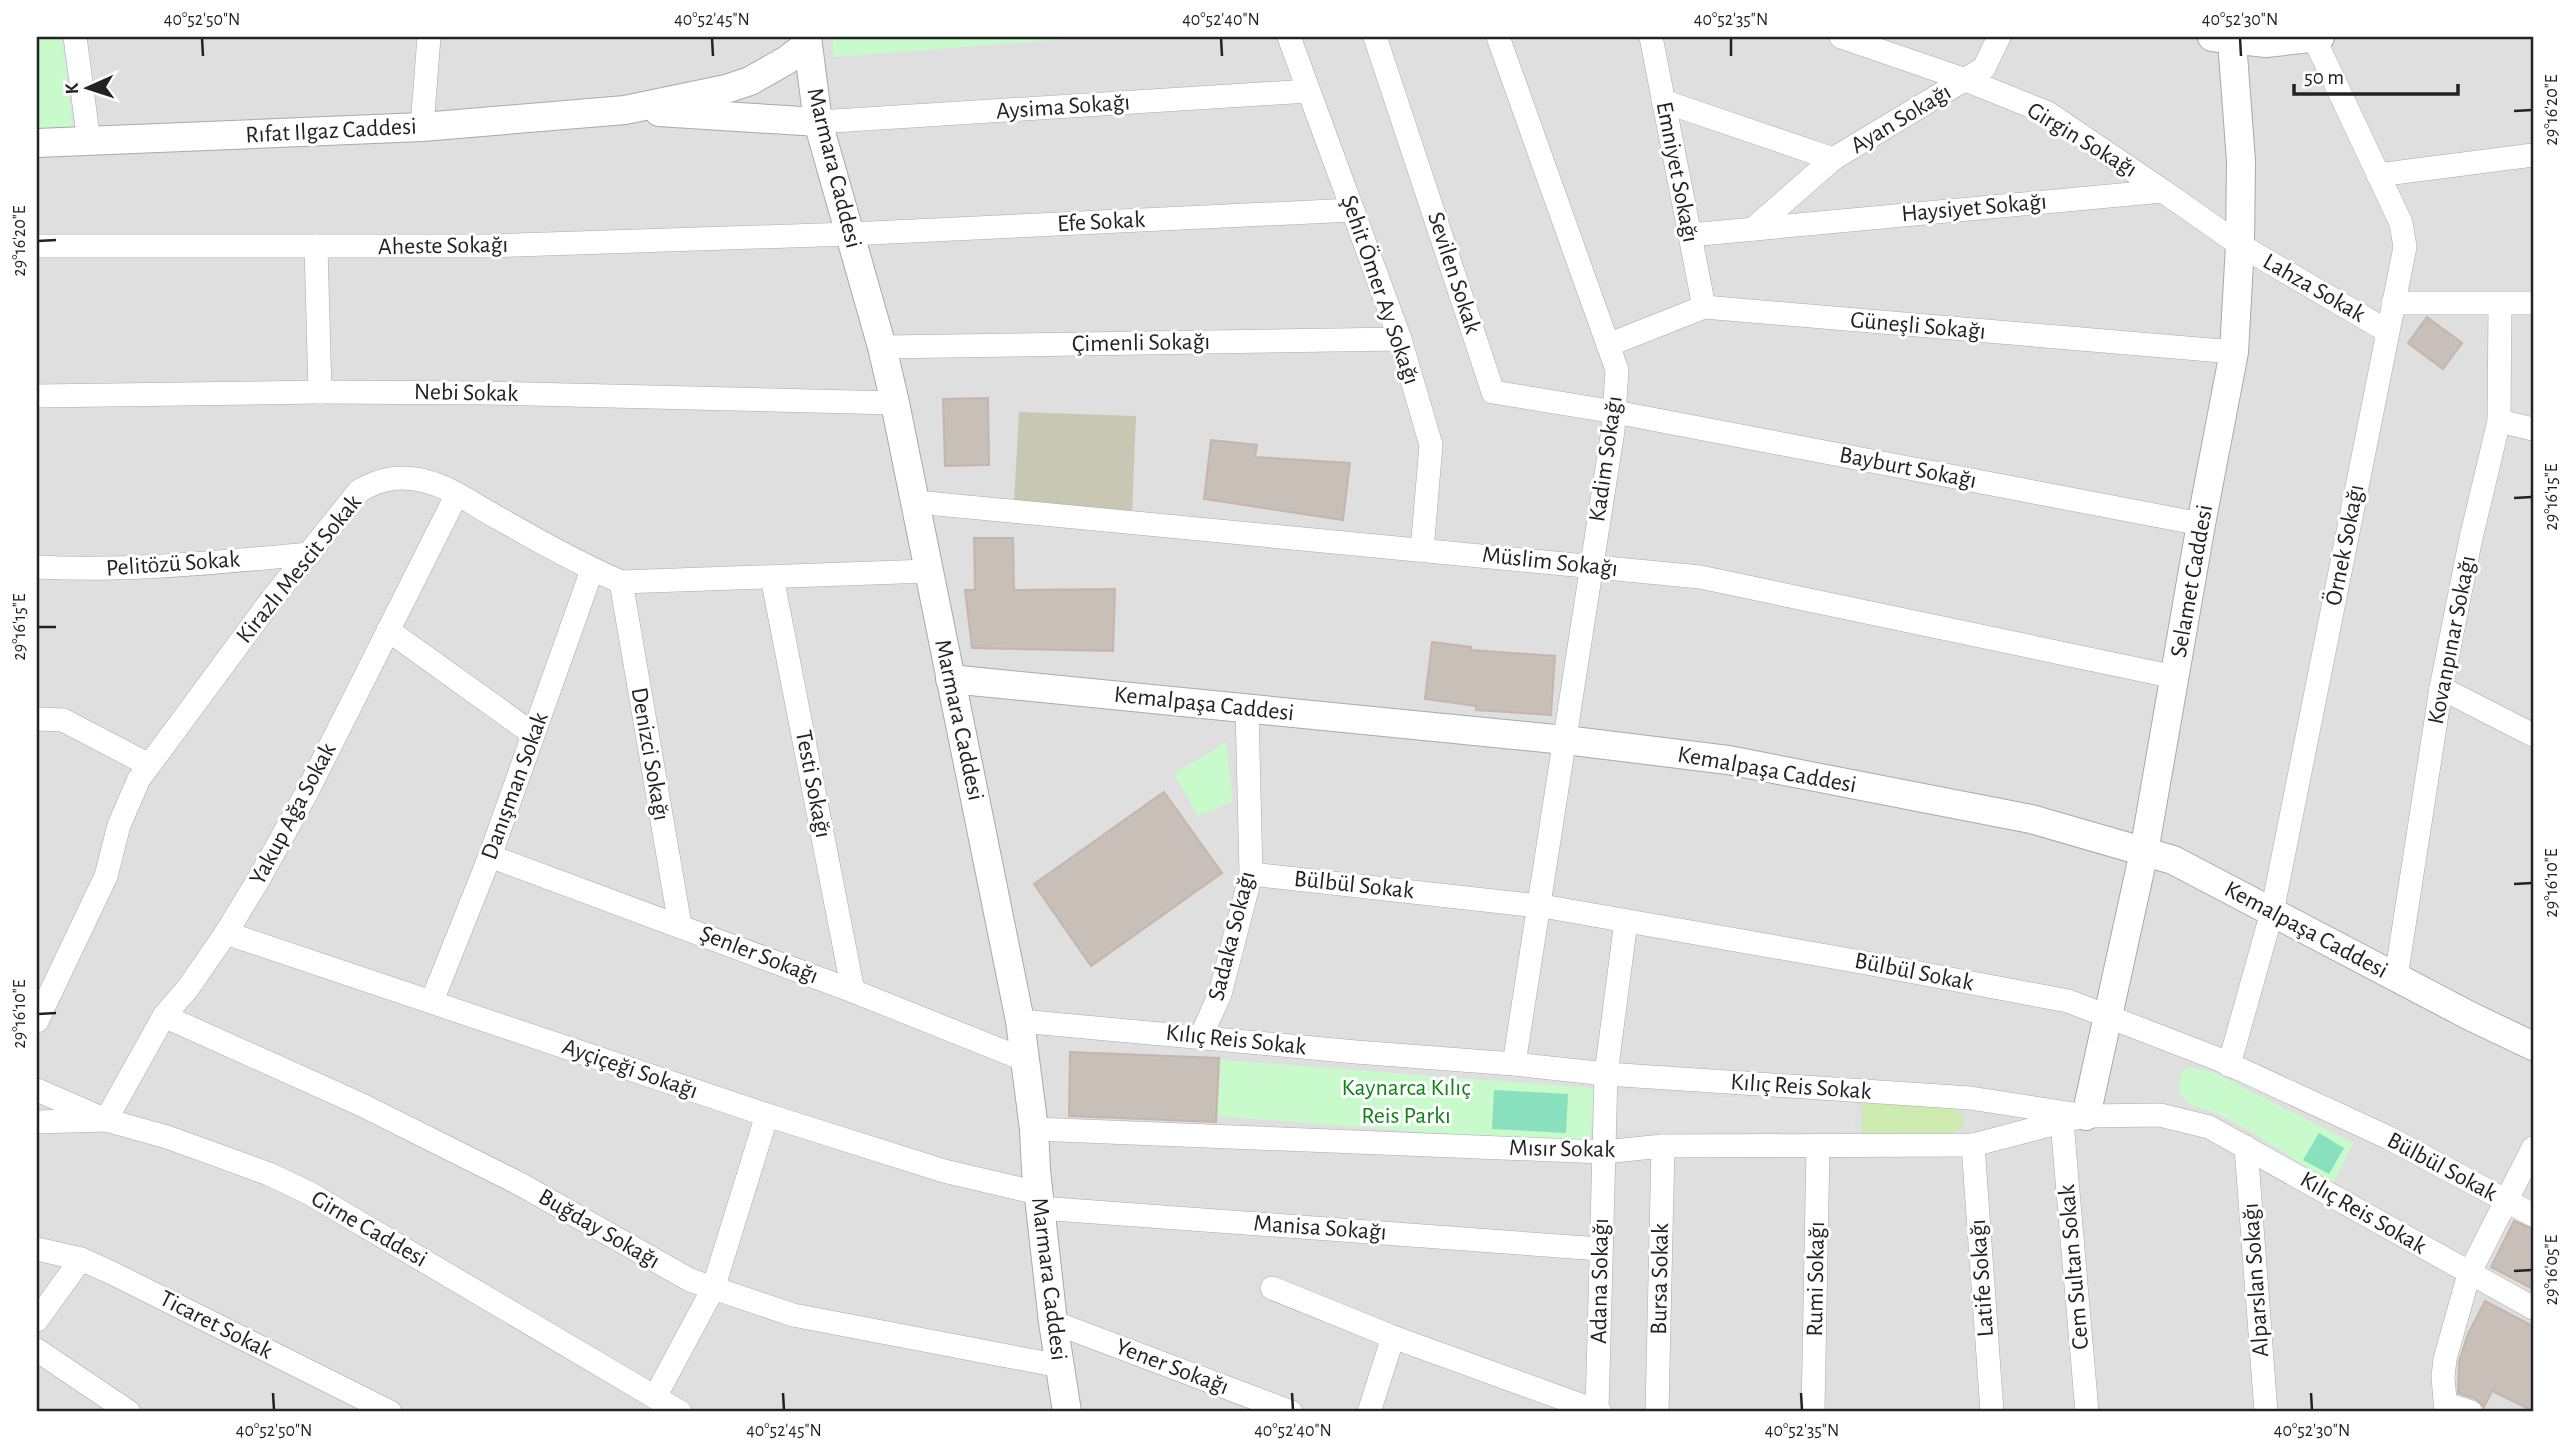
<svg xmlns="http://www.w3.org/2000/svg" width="2570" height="1449" font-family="'Alegreya Sans',sans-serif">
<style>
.residential{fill:#e0dfdf}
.construction{fill:#c7c7b4}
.grass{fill:#cdebb0}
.park{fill:#c8facc}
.pitch{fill:#88e0be}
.parking{fill:#e2e2e2}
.building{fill:#c7bfb8;stroke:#c4b6ab;stroke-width:2}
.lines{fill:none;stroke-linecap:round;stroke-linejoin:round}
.minor-casing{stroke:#a9a9a9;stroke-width:24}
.tertiary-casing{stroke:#a9a9a9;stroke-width:30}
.minor{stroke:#fff;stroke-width:23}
.tertiary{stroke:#fff;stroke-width:28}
.ticks{fill:none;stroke:#222;stroke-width:2.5}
.labels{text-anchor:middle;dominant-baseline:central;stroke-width:6;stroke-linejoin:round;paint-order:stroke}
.street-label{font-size:24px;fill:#222;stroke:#fff}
.park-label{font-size:24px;fill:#0c8416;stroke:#fff}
.neatline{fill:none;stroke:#222;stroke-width:2.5}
.ticks-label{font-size:18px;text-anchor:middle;fill:#222}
</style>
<rect width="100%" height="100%" fill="#f2efe9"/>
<rect class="residential" x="37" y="37" width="2496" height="1375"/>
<path class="construction" d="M 1019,412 L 1136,416 L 1132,516 L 1014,503 Z"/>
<path class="grass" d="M 1862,1103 L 1949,1107 L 1963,1114 L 1963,1127 L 1950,1135 L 1862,1133 Z"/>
<g class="park">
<path d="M 37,37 L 62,37 L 73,128 L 37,130 Z"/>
<path d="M 832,37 L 1094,37 L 834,57 Z"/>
<path d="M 1226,742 L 1233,801 L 1198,816 L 1174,774 Z"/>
<path d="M 1221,1060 L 1594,1088 L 1590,1145 L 1217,1116 Z"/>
<path d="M 2188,1067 L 2215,1073 L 2353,1143 L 2333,1184 C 2296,1161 2259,1134 2220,1115 C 2202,1106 2191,1111 2178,1091 L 2182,1072 Z"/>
</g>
<g class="pitch">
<path d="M 1494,1090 L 1568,1094 L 1566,1133 L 1492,1129 Z"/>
<path d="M 2319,1133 L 2344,1148 L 2329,1174 L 2303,1160 Z"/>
</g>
<path class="parking" d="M 1611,1093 L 1857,1102 L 1855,1131 L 1609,1130 Z"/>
<g class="building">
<path d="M 2427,317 L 2462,343 L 2443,369 L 2408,343 Z"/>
<path d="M 988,398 L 989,465 L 945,466 L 943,399 Z"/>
<path d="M 1211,440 L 1257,445 L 1255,457 L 1350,463 L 1343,520 L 1204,499 Z"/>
<path d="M 974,538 L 1013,538 L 1014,590 L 1115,589 L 1113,651 L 972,648 L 965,590 L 975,590 Z"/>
<path d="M 1432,642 L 1471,647 L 1471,650 L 1555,656 L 1551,715 L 1476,710 L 1476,706 L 1425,699 Z"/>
<path d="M 1164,792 L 1222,873 L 1091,966 L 1034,884 Z"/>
<path d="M 1070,1052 L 1219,1058 L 1216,1122 L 1069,1116 Z"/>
<path d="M 2514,1221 L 2533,1229 L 2533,1289 L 2491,1267 Z"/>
<path d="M 2485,1301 L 2533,1326 L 2533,1411 L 2492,1391 L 2484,1407 L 2476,1399 L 2458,1393 L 2459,1362 L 2468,1334 Z"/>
</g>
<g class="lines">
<g class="minor-casing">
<g id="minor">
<path d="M 75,37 L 89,142"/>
<path d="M 1289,37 L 1400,339 L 1431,445 L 1422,550"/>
<path d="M 1375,37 L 1493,392 L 1615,412 L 2201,524"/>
<path d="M 1498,37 L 1617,370 L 1613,430 L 1514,1064"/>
<path d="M 1651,37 L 1704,307"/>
<path d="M 1841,37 L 1966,80 L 2048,113 L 2163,191"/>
<path d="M 1663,101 L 1833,159 L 1984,68 L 1999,37"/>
<path d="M 818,122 L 1308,91"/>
<path d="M 422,127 L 429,37"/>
<path d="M 2378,175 L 2533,155"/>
<path d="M 1753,229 L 1833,159"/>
<path d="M 1690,235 L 2163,191 L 2240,245 L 2387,331"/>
<path d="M 37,246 L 487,246 L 849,234 L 1353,210"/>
<path d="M 316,246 L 320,392"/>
<path d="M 2393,303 L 2533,303"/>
<path d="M 1608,345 L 1704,307 L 2234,352"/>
<path d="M 882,347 L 1400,339"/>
<path d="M 37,396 L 320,392 L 487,393 L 895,403"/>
<path d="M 2499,421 L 2533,429"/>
<path d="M 916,502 L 1700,577 L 2175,677"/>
<path d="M 37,567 C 128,572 219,562 310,554"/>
<path d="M 772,577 L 853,991"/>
<path d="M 621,582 L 680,925"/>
<path d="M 388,630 L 533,734"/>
<path d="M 2441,688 L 2533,735"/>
<path d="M 37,719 L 63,720 L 149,765"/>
<path d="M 490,856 L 853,991 L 1025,1060"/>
<path d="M 1251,874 L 1548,907 L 1861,962 L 2068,1001 L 2218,1059 L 2389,1138 L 2533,1215"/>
<path d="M 226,933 L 767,1115 L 944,1171 L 1038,1193"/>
<path d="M 2396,977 L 2441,688 L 2471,538 L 2499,421 L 2500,304"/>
<path d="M 432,1001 L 490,856 L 592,570"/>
<path d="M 164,1016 L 362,1105 L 520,1184 L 690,1280 L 793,1315 L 1060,1366"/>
<path d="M 37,1021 L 106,876 L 119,825 L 139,779 L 272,599 L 359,491 C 381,478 400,475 425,481 C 453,488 477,507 502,520 C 540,542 580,564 621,582 L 928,571"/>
<path d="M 1020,1021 L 1356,1052 L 1514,1064 L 1606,1074 L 1970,1098 L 2086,1116 L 2160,1115 L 2209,1127 L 2533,1308"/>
<path d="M 1201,1036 L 1220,994 L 1251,874 L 1247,708"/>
<path d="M 2229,1065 L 2272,912 L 2405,247 L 2401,223 L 2314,38"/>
<path d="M 37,1090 L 106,1120 L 167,1137 L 269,1174 L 309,1193 L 680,1412"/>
<path d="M 37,1122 L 106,1120 L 164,1016 L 188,988 L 226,933 L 260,877 L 306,794 L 457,494"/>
<path d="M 2062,1122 L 2087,1412"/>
<path d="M 1034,1129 L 1603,1152 L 1663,1146 L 1973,1145 L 2076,1118"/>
<path d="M 1973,1145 L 1992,1412"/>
<path d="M 2246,1147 L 2266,1412"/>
<path d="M 1040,1208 L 1600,1249"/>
<path d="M 37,1249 L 81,1259 L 112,1273 L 390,1412"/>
<path d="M 1272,1288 L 1393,1337 L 1600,1412"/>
<path d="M 37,1320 L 81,1259"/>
<path d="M 1053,1322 L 1291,1412"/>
<path d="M 37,1350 L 129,1412"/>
<path d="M 655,1397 L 713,1289 L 767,1115"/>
<path d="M 2446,1404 L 2471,1412"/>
<path d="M 1597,1411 L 1606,1074 L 1626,921"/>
<path d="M 1369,1412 L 1393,1337"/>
<path d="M 1657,1412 L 1663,1146"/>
<path d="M 1813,1412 L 1818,1146"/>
<path d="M 2446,1412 L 2443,1377 L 2445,1359 L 2469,1274 L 2533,1148"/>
</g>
</g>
<g class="tertiary-casing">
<g id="tertiary">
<path d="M 807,37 L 818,122 L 882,347 L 895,403 L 1020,1021 L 1034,1129 L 1036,1170 L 1053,1322 L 1067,1412"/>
<path d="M 2212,37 L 2266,43 L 2320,37"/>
<path d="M 659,112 L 818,122"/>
<path d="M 37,143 L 422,127 L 625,110 L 726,89 L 750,81 L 787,60 L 808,44"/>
<path d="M 950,679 L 1565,740 L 1728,760 L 2031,819 L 2173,860 L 2470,1016 L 2533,1046"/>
<path d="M 2086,1116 L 2144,852 L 2201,524 L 2234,352 L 2240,245 L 2241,161 L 2232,41"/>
</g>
</g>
<use href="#minor" class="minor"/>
<use href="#tertiary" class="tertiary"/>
</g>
<path class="ticks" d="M 202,38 L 203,56M 712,38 L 713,56M 1221,38 L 1222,56M 1731,38 L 1731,56M 2240,38 L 2241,56M 2514,111 L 2532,110M 38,241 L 56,240M 2514,498 L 2532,497M 38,627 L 56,627M 2514,884 L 2532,883M 38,1014 L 56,1013M 2514,1271 L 2532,1270M 273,1393 L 274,1410M 783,1393 L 784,1410M 1292,1393 L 1293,1410M 1801,1393 L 1802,1410M 2311,1393 L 2312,1410"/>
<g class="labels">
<g class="street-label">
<text transform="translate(1063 107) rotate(-4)">Aysima Sokağı</text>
<text transform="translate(1901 119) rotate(-31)">Ayan Sokağı</text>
<text transform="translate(331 131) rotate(-3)">Rıfat Ilgaz Caddesi</text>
<text transform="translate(2082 140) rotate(31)">Girgin Sokağı</text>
<text transform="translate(834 168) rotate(76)">Marmara Caddesi</text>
<text transform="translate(1677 172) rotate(79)">Emniyet Sokağı</text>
<text transform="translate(1974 208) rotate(-5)">Haysiyet Sokağı</text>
<text transform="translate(1101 222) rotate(-3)">Efe Sokak</text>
<text transform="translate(443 246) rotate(-1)">Aheste Sokağı</text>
<text transform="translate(1454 273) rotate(72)">Sevilen Sokak</text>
<text transform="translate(2314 288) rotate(30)">Lahza Sokak</text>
<text transform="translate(1380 290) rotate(71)">Şehit Ömer Ay Sokağı</text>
<text transform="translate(1918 326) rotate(5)">Güneşli Sokağı</text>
<text transform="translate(1141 343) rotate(-1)">Çimenli Sokağı</text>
<text transform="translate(466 393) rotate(1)">Nebi Sokak</text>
<text transform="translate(1606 459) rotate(-82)">Kadim Sokağı</text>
<text transform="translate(1908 468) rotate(11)">Bayburt Sokağı</text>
<text transform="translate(2345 545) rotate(-79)">Örnek Sokağı</text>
<text transform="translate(1550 562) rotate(6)">Müslim Sokağı</text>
<text transform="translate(173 564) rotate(-4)">Pelitözü Sokak</text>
<text transform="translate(299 569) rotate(-51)">Kirazlı Mescit Sokak</text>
<text transform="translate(2192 581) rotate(-80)">Selamet Caddesi</text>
<text transform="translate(2452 640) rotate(-79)">Kovanpınar Sokağı</text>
<text transform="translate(1204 704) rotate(6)">Kemalpaşa Caddesi</text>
<text transform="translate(959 720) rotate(78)">Marmara Caddesi</text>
<text transform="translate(650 754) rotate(80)">Denizci Sokağı</text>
<text transform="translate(1767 770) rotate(10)">Kemalpaşa Caddesi</text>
<text transform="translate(813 784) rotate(79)">Testi Sokağı</text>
<text transform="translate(515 786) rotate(-70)">Danışman Sokak</text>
<text transform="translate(293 814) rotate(-62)">Yakup Ağa Sokak</text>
<text transform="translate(1354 885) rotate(6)">Bülbül Sokak</text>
<text transform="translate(2306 930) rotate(28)">Kemalpaşa Caddesi</text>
<text transform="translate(1232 936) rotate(-76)">Sadaka Sokağı</text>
<text transform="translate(759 955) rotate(21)">Şenler Sokağı</text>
<text transform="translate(1914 972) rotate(11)">Bülbül Sokak</text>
<text transform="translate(1236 1040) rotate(6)">Kılıç Reis Sokak</text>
<text transform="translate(630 1069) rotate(19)">Ayçiçeği Sokağı</text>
<text transform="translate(1801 1087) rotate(4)">Kılıç Reis Sokak</text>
<text transform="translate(1562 1149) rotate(1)">Mısır Sokak</text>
<text transform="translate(2442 1167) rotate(28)">Bülbül Sokak</text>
<text transform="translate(2363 1213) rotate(30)">Kılıç Reis Sokak</text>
<text transform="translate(1320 1228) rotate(4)">Manisa Sokağı</text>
<text transform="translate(369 1229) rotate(30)">Girne Caddesi</text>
<text transform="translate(599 1229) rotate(30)">Buğday Sokağı</text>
<text transform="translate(2074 1267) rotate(-95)">Cem Sultan Sokak</text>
<text transform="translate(1982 1278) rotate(-94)">Latife Sokağı</text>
<text transform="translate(1049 1279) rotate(83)">Marmara Caddesi</text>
<text transform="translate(1660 1279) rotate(-89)">Bursa Sokak</text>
<text transform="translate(1816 1279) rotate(-89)">Rumi Sokağı</text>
<text transform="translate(2256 1280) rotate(-94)">Alparslan Sokağı</text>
<text transform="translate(1600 1281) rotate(-89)">Adana Sokağı</text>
<text transform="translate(216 1325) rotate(27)">Ticaret Sokak</text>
<text transform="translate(1172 1367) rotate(21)">Yener Sokağı</text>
</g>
<g class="park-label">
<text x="1406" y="1088">Kaynarca Kılıç<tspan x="1406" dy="28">Reis Parkı</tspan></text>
</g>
</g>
<rect width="2570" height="1449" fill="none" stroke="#ffffff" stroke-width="77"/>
<g transform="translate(88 88) rotate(267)" stroke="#ffffff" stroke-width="5" paint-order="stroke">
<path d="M0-5L12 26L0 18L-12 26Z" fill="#222222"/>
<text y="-10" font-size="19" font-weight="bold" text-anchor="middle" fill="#222222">K</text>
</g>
<path d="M2294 84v10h164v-10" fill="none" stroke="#222222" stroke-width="3.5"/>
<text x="2304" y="84" font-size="21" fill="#222222" stroke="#ffffff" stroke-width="5" paint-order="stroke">50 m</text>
<rect x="38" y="38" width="2494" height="1372" class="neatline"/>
<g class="ticks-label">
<text x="202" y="25">40°52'50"N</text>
<text x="712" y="25">40°52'45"N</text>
<text x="1221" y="25">40°52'40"N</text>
<text x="1731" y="25">40°52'35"N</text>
<text x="2240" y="25">40°52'30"N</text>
<text transform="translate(2551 110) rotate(-90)" y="6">29°16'20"E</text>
<text transform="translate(19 241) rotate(-90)" y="6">29°16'20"E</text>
<text transform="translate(2551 497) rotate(-90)" y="6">29°16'15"E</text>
<text transform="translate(19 627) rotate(-90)" y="6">29°16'15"E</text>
<text transform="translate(2551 883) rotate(-90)" y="6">29°16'10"E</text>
<text transform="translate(19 1014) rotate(-90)" y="6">29°16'10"E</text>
<text transform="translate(2551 1270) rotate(-90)" y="6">29°16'05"E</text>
<text x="274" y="1436">40°52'50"N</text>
<text x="784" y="1436">40°52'45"N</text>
<text x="1293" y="1436">40°52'40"N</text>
<text x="1802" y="1436">40°52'35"N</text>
<text x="2312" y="1436">40°52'30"N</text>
</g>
</svg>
